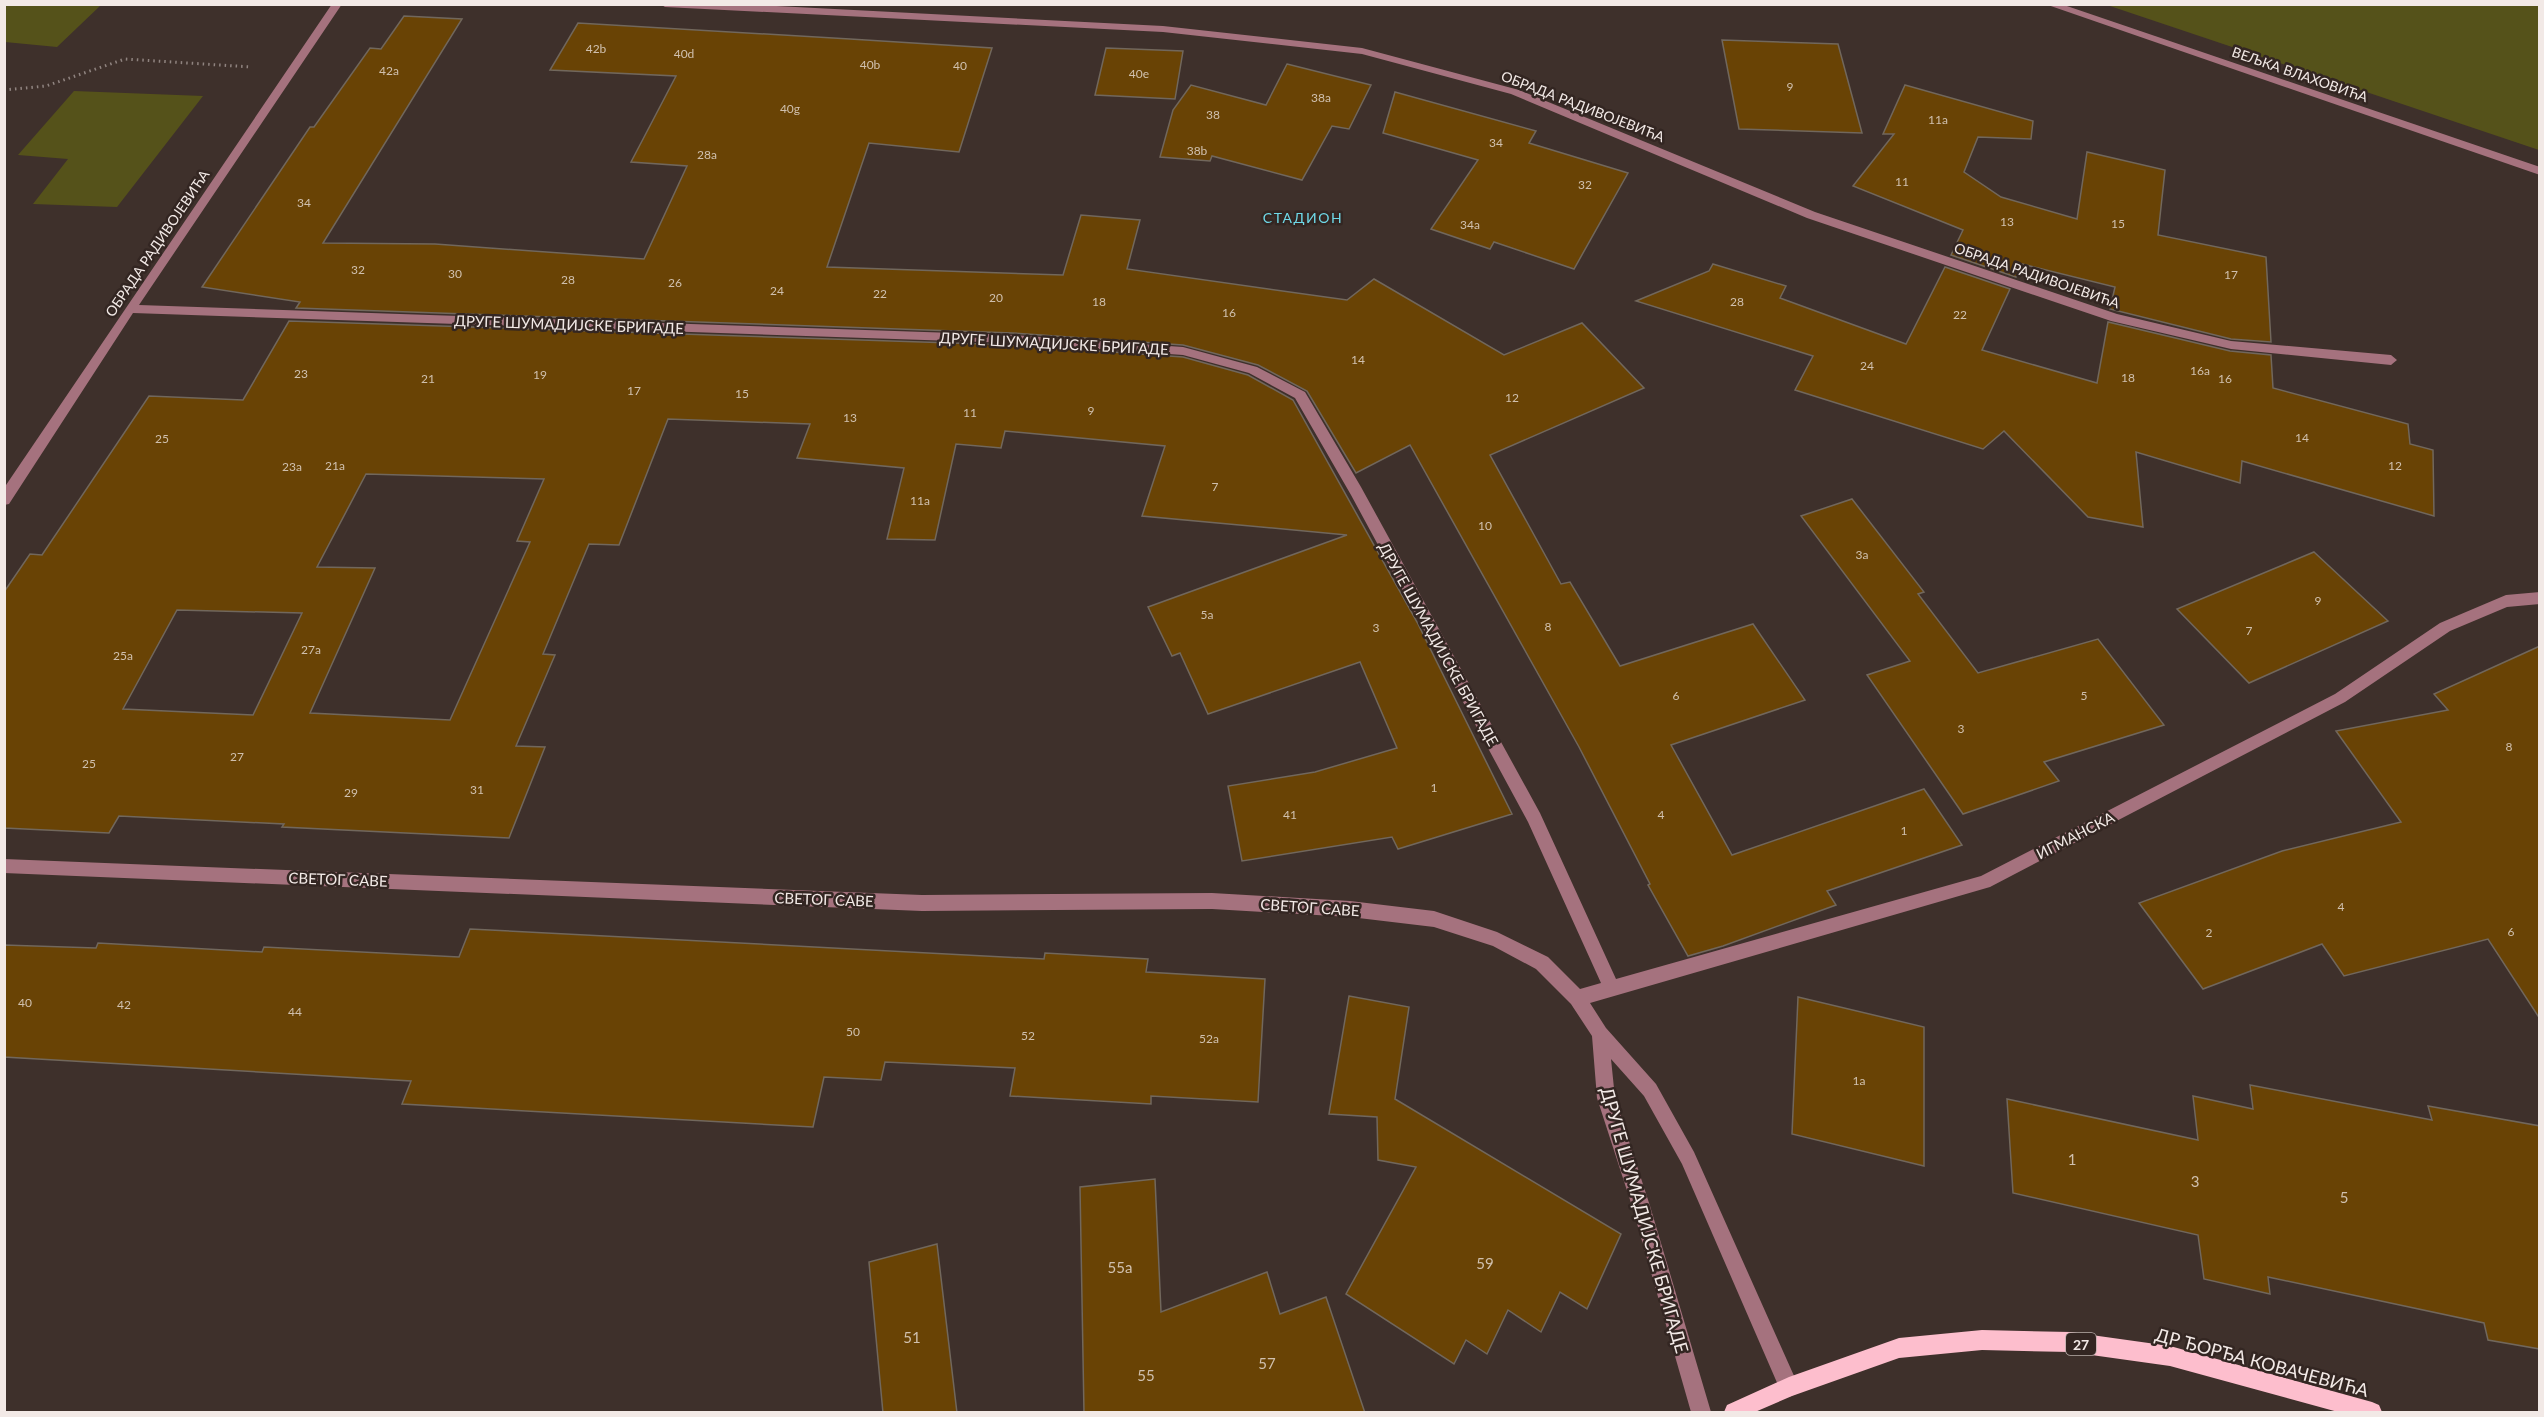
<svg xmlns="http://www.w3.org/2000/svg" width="2544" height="1417" font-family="Lato,sans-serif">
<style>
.green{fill:#55521a}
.building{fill:#694305;stroke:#71675c;stroke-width:1.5;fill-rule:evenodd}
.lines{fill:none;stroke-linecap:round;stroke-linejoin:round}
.path{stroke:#908480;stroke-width:3;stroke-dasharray:1.5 4;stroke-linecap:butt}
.minor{fill:#a5727e;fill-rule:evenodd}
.major{fill:#fdbecd;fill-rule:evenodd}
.labels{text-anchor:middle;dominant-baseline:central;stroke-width:5;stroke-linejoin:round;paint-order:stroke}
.number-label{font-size:12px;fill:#d0c0ae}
.far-street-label{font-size:14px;fill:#f2e9e6;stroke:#332622}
.far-neighbourhood-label{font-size:14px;letter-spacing:1.5px;fill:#6fd9e8;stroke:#332622}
.shield{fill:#332622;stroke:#b9aeab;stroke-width:1.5}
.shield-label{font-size:14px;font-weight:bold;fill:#f2e9e6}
.street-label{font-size:15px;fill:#f2e9e6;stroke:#332622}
.near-number-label{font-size:15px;fill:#d0c0ae}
.near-street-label{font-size:18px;fill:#f2e9e6;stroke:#332622}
</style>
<rect width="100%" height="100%" fill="#3e302b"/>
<g class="green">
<path d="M 4,5 L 5,4 L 101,5 L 57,47 L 5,42 Z"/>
<path d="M 2107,5 L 2539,5 L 2539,150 Z"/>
<path d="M 74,91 L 203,96 L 117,207 L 33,204 L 68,159 L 18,155 Z"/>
</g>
<g class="building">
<path d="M 404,16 L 462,19 L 323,243 L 435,244 L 644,259 L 687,166 L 631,162 L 676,76 L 550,70 L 578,23 L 850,39 L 992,48 L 959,152 L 869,143 L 827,267 L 1063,275 L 1081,215 L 1140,220 L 1127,269 L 1347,300 L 1374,279 L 1504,355 L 1582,323 L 1644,388 L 1490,455 L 1561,584 L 1570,582 L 1620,666 L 1753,624 L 1805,700 L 1671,745 L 1732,855 L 1924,789 L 1962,845 L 1827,891 L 1836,905 L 1723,946 L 1688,956 L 1648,885 L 1650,884 L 1579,747 L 1410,445 L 1356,473 L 1307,391 L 1258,365 L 1183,345 L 1013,333 L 296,308 L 300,302 L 202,287 L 310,127 L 314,127 L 370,48 L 381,49 Z"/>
<path d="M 1722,40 L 1838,44 L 1862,133 L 1739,129 Z"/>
<path d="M 1106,48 L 1183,51 L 1175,99 L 1095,95 Z"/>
<path d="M 1287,64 L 1371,85 L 1349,129 L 1332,126 L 1302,180 L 1212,156 L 1210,161 L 1160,157 L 1173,110 L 1191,85 L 1266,105 Z"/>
<path d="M 1905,85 L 2033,121 L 2031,139 L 1978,137 L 1964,172 L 2001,197 L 2077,219 L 2087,152 L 2165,170 L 2158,235 L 2266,257 L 2271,342 L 2231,339 L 2110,309 L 2115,287 L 2022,264 L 2016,277 L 1951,255 L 1963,230 L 1853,186 L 1894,134 L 1883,134 Z"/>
<path d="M 1395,92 L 1536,131 L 1529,143 L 1628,173 L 1574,269 L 1494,242 L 1490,249 L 1431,229 L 1478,160 L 1383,133 Z"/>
<path d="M 1713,264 L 1786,286 L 1780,298 L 1906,344 L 1945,267 L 2010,289 L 1982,350 L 2097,383 L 2108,322 L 2230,351 L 2271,355 L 2273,388 L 2408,424 L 2410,444 L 2433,450 L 2434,516 L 2242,461 L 2240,483 L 2136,452 L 2143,527 L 2088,517 L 2004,431 L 1983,449 L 1795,390 L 1813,356 L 1636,301 L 1709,271 Z"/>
<path d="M 289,321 L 1013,345 L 1183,357 L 1248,375 L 1293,400 L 1418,624 L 1512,814 L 1398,849 L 1392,837 L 1242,861 L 1228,786 L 1315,772 L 1397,748 L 1360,662 L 1208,714 L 1180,653 L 1172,656 L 1148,607 L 1347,535 L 1142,516 L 1165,446 L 1005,431 L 1001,448 L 956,444 L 935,540 L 887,539 L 904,468 L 797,458 L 810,424 L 668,419 L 619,545 L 589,544 L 543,654 L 555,655 L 516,746 L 545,747 L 509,838 L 282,827 L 284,824 L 119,816 L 109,833 L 4,828 L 4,592 L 30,554 L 42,555 L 149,396 L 243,400 ZM 366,474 L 544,479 L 517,541 L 530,542 L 450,720 L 310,713 L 375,568 L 317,567 ZM 177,610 L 302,613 L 253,715 L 123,709 Z"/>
<path d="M 1852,499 L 1924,592 L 1918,594 L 1978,673 L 2098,639 L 2164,725 L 2044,762 L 2059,781 L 1963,814 L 1867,675 L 1910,661 L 1801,516 Z"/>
<path d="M 2314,552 L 2388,621 L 2249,683 L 2177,609 Z"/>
<path d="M 2540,646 L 2540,1019 L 2488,939 L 2344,976 L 2322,944 L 2203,989 L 2139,903 L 2282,851 L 2401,822 L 2336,731 L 2448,710 L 2434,694 Z"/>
<path d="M 470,929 L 1044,959 L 1045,953 L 1148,959 L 1146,972 L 1265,979 L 1258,1102 L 1151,1096 L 1151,1104 L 1010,1096 L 1015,1068 L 885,1062 L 881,1080 L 824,1077 L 813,1127 L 402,1104 L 411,1081 L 4,1057 L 4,945 L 96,948 L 98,943 L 262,952 L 264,947 L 459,957 Z"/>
<path d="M 1349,996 L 1409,1007 L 1395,1099 L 1621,1234 L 1587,1309 L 1560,1292 L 1541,1332 L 1508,1310 L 1487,1354 L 1466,1340 L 1454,1364 L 1346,1294 L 1416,1167 L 1378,1160 L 1377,1117 L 1329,1114 Z"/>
<path d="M 1798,997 L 1924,1027 L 1924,1166 L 1792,1134 Z"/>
<path d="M 2250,1085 L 2432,1120 L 2428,1106 L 2540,1126 L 2540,1349 L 2488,1340 L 2484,1323 L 2268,1277 L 2270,1294 L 2204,1279 L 2198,1235 L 2013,1193 L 2007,1099 L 2198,1140 L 2193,1096 L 2253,1109 Z"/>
<path d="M 1155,1179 L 1161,1312 L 1267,1272 L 1280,1314 L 1326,1297 L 1365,1413 L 1084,1413 L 1080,1187 Z"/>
<path d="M 937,1244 L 957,1413 L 883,1413 L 869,1262 Z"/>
</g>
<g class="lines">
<path class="path" d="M 4,90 L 46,86 L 125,59 L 251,67"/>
<g class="minor">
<path d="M 332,4 L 342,4 L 139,305 L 1013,335 L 1183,347 L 1257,367 L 1305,392 L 1361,487 L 1540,813 L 1616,979 L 1981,876 L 2335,694 L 2440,623 L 2506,595 L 2540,592 L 2540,604 L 2507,607 L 2450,631 L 2345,702 L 1990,887 L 1590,1003 L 1606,1028 L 1656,1084 L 1694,1152 L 1799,1387 L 1796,1394 L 1789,1397 L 1782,1394 L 1682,1164 L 1644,1096 L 1611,1059 L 1615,1098 L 1650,1206 L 1711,1412 L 1691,1412 L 1632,1206 L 1597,1098 L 1592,1036 L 1571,1004 L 1536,969 L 1493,946 L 1434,927 L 1350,917 L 1212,909 L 922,911 L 4,873 L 4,859 L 922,895 L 1212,893 L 1350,901 L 1434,911 L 1497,932 L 1548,957 L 1580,989 L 1601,983 L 1528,822 L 1351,495 L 1295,398 L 1249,373 L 1183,355 L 1013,343 L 133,313 L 9,504 L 4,505 L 4,488 Z"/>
<path d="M 660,4 L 736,4 L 1163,26 L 1362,48 L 1519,90 L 1815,212 L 2117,314 L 2231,341 L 2391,355 L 2397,360 L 2391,365 L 2231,349 L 2111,321 L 1807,218 L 1511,94 L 1362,54 L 1163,32 L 665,7 Z"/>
<path d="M 2045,4 L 2061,4 L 2540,167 L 2540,175 Z"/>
</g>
<path class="major" d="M 1982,1330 L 2070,1332 L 2170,1346 L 2372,1402 L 2379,1405 L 2382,1412 L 2338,1412 L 2170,1366 L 2070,1352 L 1982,1350 L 1899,1358 L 1792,1396 L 1755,1412 L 1724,1412 L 1727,1405 L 1789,1377 L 1899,1338 Z"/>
</g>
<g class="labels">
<g class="number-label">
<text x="596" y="48">42b</text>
<text x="684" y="53">40d</text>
<text x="870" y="64">40b</text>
<text x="960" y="65">40</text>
<text x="389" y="70">42a</text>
<text x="1139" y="73">40e</text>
<text x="1790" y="86">9</text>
<text x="1321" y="97">38a</text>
<text x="790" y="108">40g</text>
<text x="1213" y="114">38</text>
<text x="1938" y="119">11a</text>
<text x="1496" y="142">34</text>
<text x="1197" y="150">38b</text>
<text x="707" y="154">28a</text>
<text x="1902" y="181">11</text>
<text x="1585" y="184">32</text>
<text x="304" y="202">34</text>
<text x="2007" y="221">13</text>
<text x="2118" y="223">15</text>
<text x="1470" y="224">34a</text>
<text x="358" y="269">32</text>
<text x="455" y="273">30</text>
<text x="2231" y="274">17</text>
<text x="568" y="279">28</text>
<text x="675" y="282">26</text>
<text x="777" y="290">24</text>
<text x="880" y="293">22</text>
<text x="996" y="297">20</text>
<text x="1099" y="301">18</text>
<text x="1737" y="301">28</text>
<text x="1229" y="312">16</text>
<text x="1960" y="314">22</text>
<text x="1358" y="359">14</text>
<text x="1867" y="365">24</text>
<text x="2200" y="370">16a</text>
<text x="301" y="373">23</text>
<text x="540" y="374">19</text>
<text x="2128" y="377">18</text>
<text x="428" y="378">21</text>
<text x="2225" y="378">16</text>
<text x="634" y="390">17</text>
<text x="742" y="393">15</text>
<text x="1512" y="397">12</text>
<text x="1091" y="410">9</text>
<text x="970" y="412">11</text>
<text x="850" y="417">13</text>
<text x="2302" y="437">14</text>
<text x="162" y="438">25</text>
<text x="335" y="465">21a</text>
<text x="2395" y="465">12</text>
<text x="292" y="466">23a</text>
<text x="1215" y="486">7</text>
<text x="920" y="500">11a</text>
<text x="1485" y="525">10</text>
<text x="1862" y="554">3a</text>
<text x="2318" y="600">9</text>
<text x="1207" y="614">5a</text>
<text x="1548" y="626">8</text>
<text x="1376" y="627">3</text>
<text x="2249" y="630">7</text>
<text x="311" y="649">27a</text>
<text x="123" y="655">25a</text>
<text x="1676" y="695">6</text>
<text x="2084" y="695">5</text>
<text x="1961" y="728">3</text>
<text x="2509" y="746">8</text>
<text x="237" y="756">27</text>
<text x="89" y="763">25</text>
<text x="1434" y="787">1</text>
<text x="477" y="789">31</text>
<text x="351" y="792">29</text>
<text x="1290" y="814">41</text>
<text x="1661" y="814">4</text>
<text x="1904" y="830">1</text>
<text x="2341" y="906">4</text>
<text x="2511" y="931">6</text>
<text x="2209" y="932">2</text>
<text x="25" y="1002">40</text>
<text x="124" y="1004">42</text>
<text x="295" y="1011">44</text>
<text x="853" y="1031">50</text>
<text x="1028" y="1035">52</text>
<text x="1209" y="1038">52a</text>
<text x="1859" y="1080">1a</text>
</g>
<g class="far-street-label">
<text transform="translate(2300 74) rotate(19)">ВЕЉКА ВЛАХОВИЋА</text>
<text transform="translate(1583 106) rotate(21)">ОБРАДА РАДИВОЈЕВИЋА</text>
<text transform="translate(157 243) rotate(-56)">ОБРАДА РАДИВОЈЕВИЋА</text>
<text transform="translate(2037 275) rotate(19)">ОБРАДА РАДИВОЈЕВИЋА</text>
</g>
<g class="far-neighbourhood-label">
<text x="1303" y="217">СТАДИОН</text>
</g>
<rect class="shield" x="2066" y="1333" width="30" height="22" rx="4.5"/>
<g class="shield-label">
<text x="2081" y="1344">27</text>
</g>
<g class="street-label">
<text transform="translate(569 324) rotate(2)">ДРУГЕ ШУМАДИЈСКЕ БРИГАДЕ</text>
<text transform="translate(1054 343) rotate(3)">ДРУГЕ ШУМАДИЈСКЕ БРИГАДЕ</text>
<text transform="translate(1439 644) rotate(61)">ДРУГЕ ШУМАДИЈСКЕ БРИГАДЕ</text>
<text transform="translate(2075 835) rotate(-27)">ИГМАНСКА</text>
<text transform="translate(338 879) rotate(2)">СВЕТОГ САВЕ</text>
<text transform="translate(824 899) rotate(2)">СВЕТОГ САВЕ</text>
<text transform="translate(1310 907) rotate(4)">СВЕТОГ САВЕ</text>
</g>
<g class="near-number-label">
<text x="2072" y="1159">1</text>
<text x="2195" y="1181">3</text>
<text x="2344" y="1197">5</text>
<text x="1485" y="1263">59</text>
<text x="1120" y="1267">55a</text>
<text x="912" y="1337">51</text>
<text x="1267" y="1363">57</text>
<text x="1146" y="1375">55</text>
</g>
<g class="near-street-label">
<text transform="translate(1645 1220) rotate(74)">ДРУГЕ ШУМАДИЈСКЕ БРИГАДЕ</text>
<text transform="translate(2262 1362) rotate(15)">ДР ЂОРЂА КОВАЧЕВИЋА</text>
</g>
</g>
<rect width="2544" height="1417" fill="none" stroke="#f2e9e6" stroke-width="12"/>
</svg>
